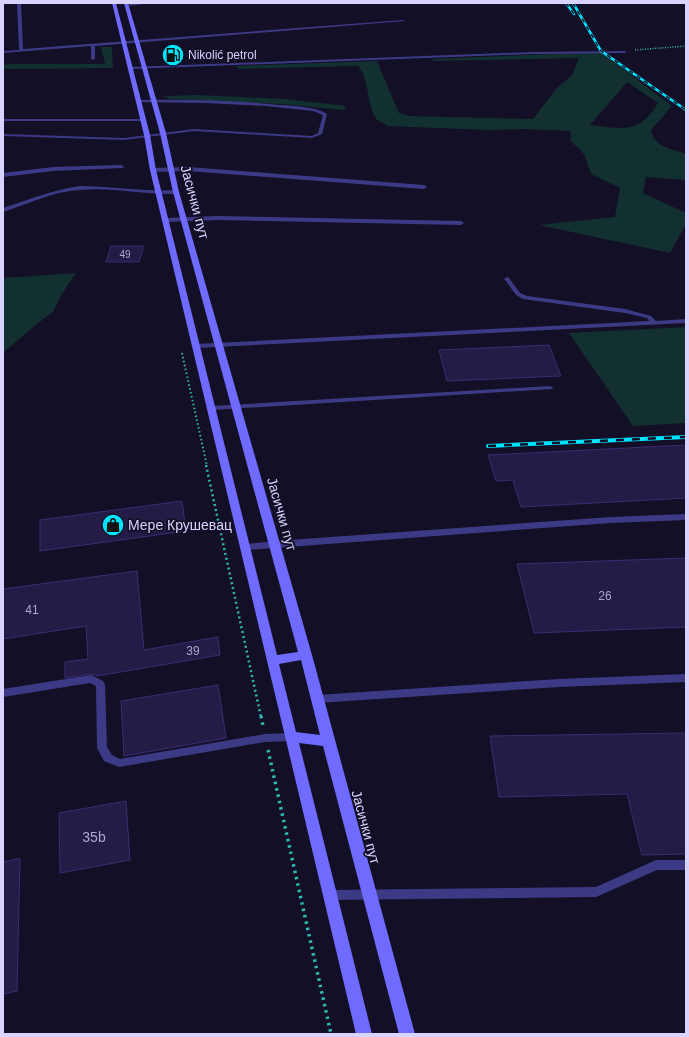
<svg xmlns="http://www.w3.org/2000/svg" width="689" height="1037" font-family="Helvetica,sans-serif">
<style>
.green{fill:#12302f;fill-rule:evenodd}
.building{fill:#241b47;stroke:#3b2d73}
.lines{fill:none;stroke-linecap:round;stroke-linejoin:round}
.path-far3{stroke:#2fb8b0;stroke-width:1.5;stroke-dasharray:1 1.5;stroke-linecap:butt}
.path-far2{stroke:#2fb8b0;stroke-width:2;stroke-dasharray:1.5 2.5;stroke-linecap:butt}
.path-far1{stroke:#2fb8b0;stroke-width:2.5;stroke-dasharray:2 3;stroke-linecap:butt}
.path{stroke:#2fb8b0;stroke-width:3.5;stroke-dasharray:2.5 4;stroke-linecap:butt}
.service{fill:#3d3a85;fill-rule:evenodd}
.secondary{fill:#6f6bff;fill-rule:evenodd}
.rail-far1-casing{stroke:#00e5ff;stroke-width:2.5}
.rail-casing{stroke:#00e5ff;stroke-width:4}
.rail-far1{stroke:#130f26;stroke-width:1.5;stroke-dasharray:4.5;stroke-linecap:butt}
.rail{stroke:#130f26;stroke-width:2.5;stroke-dasharray:8;stroke-linecap:butt}
.labels{text-anchor:middle;dominant-baseline:central;stroke-width:3.5;stroke-linejoin:round;paint-order:stroke}
.far-number-label{font-size:10px;fill:#aca6d1}
.far-poi-label{font-size:12px;fill:#d9d4ff;stroke:#130f26;text-anchor:start}
.number-label{font-size:12px;fill:#aca6d1}
.street-label{font-size:14px;fill:#d9d4ff;stroke:#130f26}
.poi-label{font-size:14px;fill:#d9d4ff;stroke:#130f26;text-anchor:start}
.near-number-label{font-size:14px;fill:#aca6d1}
</style>
<rect width="100%" height="100%" fill="#130f26"/>
<g class="green">
<path d="M 101,47 L 112,47 L 113,68 L 3,69 L 3,65 L 9,64 L 105,64 Z"/>
<path d="M 601,52 L 672,106 L 651,130 C 655,148 670,148 686,154 L 686,180 L 646,177 L 643,193 L 686,213 L 686,224 L 670,253 L 539,225 L 615,217 L 620,188 L 591,174 L 584,154 L 571,141 L 570,131 L 525,129 L 489,130 L 388,126 C 384,123 377,121 375,117 C 366,101 370,80 358,66 L 239,69 L 236,66 L 377,61 L 399,113 L 410,116 L 533,119 L 556,89 L 572,75 L 579,58 L 435,61 L 431,59 ZM 627,82 L 658,103 C 640,134 622,129 590,125 Z"/>
<path d="M 197,95 L 285,99 L 346,106 L 344,110 L 280,104 L 169,99 L 163,96 Z"/>
<path d="M 76,273 L 61,295 L 53,312 L 33,327 L 3,353 L 3,278 Z"/>
<path d="M 686,327 L 686,423 L 633,426 L 569,333 Z"/>
</g>
<g class="building">
<path d="M 111,246 L 144,246 L 139,262 L 106,262 Z"/>
<path d="M 549,345 L 561,376 L 447,381 L 439,350 Z"/>
<path d="M 686,445 L 686,498 L 521,507 L 513,480 L 496,481 L 488,455 Z"/>
<path d="M 182,501 L 186,531 L 40,551 L 40,520 Z"/>
<path d="M 686,558 L 686,627 L 534,633 L 517,564 Z"/>
<path d="M 137,571 L 144,650 L 218,637 L 220,655 L 97,676 L 91,674 L 65,678 L 65,662 L 88,659 L 86,626 L 3,639 L 3,589 Z"/>
<path d="M 218,685 L 226,738 L 124,756 L 121,701 Z"/>
<path d="M 686,733 L 686,854 L 642,855 L 627,794 L 499,797 L 490,736 Z"/>
<path d="M 126,801 L 130,860 L 60,873 L 59,813 Z"/>
<path d="M 20,858 L 17,991 L 3,994 L 3,862 Z"/>
</g>
<g class="lines">
<path class="path-far3" d="M 635,50 L 686,46"/>
<path class="path-far2" d="M 182,353 L 207,466"/>
<path class="path-far1" d="M 206,465 L 261,717"/>
<g class="path">
<path d="M 261,716 L 263,726"/>
<path d="M 268,750 L 331,1034"/>
</g>
<g class="service">
<path d="M 17,3 L 21,3 L 23,49 L 403,20 L 405,21 L 95,46 L 95,59 L 93,60 L 91,59 L 91,46 L 3,53 L 3,51 L 19,50 Z"/>
<path d="M 138,3 L 153,3 L 127,6 L 125,5 Z"/>
<path d="M 625,51 L 626,53 L 533,54 L 130,69 L 128,68 L 130,67 L 533,52 Z"/>
<path d="M 138,100 C 185,99 233,100 279,105 C 294,106 314,106 327,114 L 322,134 L 312,138 L 194,131 L 124,140 L 3,136 L 3,134 L 124,138 L 194,129 L 312,136 L 318,133 L 323,115 L 313,111 L 266,106 L 205,103 L 136,102 L 136,100 Z"/>
<path d="M 3,119 L 143,119 L 145,120 L 143,121 L 3,121 Z"/>
<path d="M 121,165 L 124,167 L 123,168 L 53,171 L 3,177 L 3,173 L 53,167 Z"/>
<path d="M 188,167 L 424,185 L 427,187 L 424,189 L 188,171 L 153,172 L 150,170 L 153,168 Z"/>
<path d="M 80,186 C 112,186 144,192 176,190 L 179,192 L 176,194 C 144,195 112,187 80,190 C 53,191 29,204 3,212 L 3,208 C 28,200 53,190 80,186 Z"/>
<path d="M 218,216 L 461,221 L 464,223 L 461,225 L 218,220 L 166,222 L 163,220 L 166,218 Z"/>
<path d="M 507,277 L 509,278 L 520,293 L 527,296 L 625,309 L 651,316 L 656,321 L 686,319 L 686,323 L 196,348 L 193,346 L 196,344 L 649,321 L 647,318 L 625,313 L 523,299 L 516,295 L 505,280 L 504,279 Z"/>
<path d="M 550,386 L 552,387 L 553,388 L 552,389 L 212,410 L 208,408 L 212,406 Z"/>
<path d="M 686,514 L 686,520 L 611,523 L 246,550 L 242,547 L 246,544 L 275,541 L 611,517 Z"/>
<path d="M 686,674 L 686,682 L 559,687 L 317,703 L 314,702 L 312,699 L 314,696 L 317,695 L 559,679 Z"/>
<path d="M 91,675 L 103,681 L 105,684 L 107,747 L 112,755 L 120,759 L 265,734 L 292,733 L 295,734 L 297,737 L 295,740 L 292,741 L 265,742 L 119,767 L 104,761 L 97,748 L 96,686 L 90,683 L 3,697 L 3,689 Z"/>
<path d="M 656,860 L 686,860 L 686,870 L 657,870 L 596,897 L 330,900 L 326,899 L 324,895 L 326,891 L 330,890 L 596,887 Z"/>
</g>
<path class="secondary" d="M 112,3 L 116,3 L 150,135 L 156,170 L 277,655 L 298,652 L 173,192 L 160,133 L 124,3 L 128,3 L 166,133 L 179,192 L 312,655 L 415,1034 L 399,1034 L 323,746 L 299,743 L 372,1034 L 356,1034 L 150,170 L 144,135 ZM 301,660 L 320,735 L 296,732 L 279,664 Z"/>
<g class="rail-far1-casing">
<g id="rail-far1">
<path d="M 566,3 L 574,14"/>
<path d="M 573,3 L 601,51 L 686,110"/>
</g>
</g>
<g class="rail-casing">
<path id="rail" d="M 488,446 L 686,437"/>
</g>
<use href="#rail-far1" class="rail-far1"/>
<use href="#rail" class="rail"/>
</g>
<defs>
<g id="fuel-disc" transform="scale(1.15)"><circle r="9.5" fill="#00e5ff" stroke="#130f26"/><path d="M-5.5-6h7V0h2V4h1.3V-2.5L3-4.5l.8-.8L6-3V5H2.5V1h-1V6h-7ZM-4.2-4.7v3.2H.2V-4.7Z" fill="#111"/></g>
<g id="shop-disc" transform="scale(1.15)"><circle r="9.5" fill="#00e5ff" stroke="#130f26"/><path d="M-5-2.5h2.3a2.7 3.5 0 0 1 5.4 0H5L5.5 6h-11ZM-1.5-2.5h3a1.5 2.3 0 0 0-3 0Z" fill="#111"/></g>
</defs>
<g fill-rule="evenodd">
<use href="#fuel-disc" x="173" y="55"/>
<use href="#shop-disc" x="113" y="525"/>
</g>
<g class="labels">
<g class="far-number-label">
<text x="125" y="254">49</text>
</g>
<g class="far-poi-label">
<text x="188" y="55">Nikolić petrol</text>
</g>
<g class="number-label">
<text x="605" y="596">26</text>
<text x="32" y="610">41</text>
<text x="193" y="651">39</text>
</g>
<g class="street-label">
<text transform="translate(195 202) rotate(75)">Јасички пут</text>
<text transform="translate(282 514) rotate(74)">Јасички пут</text>
<text transform="translate(366 827) rotate(75)">Јасички пут</text>
</g>
<g class="poi-label">
<text x="128" y="525">Мере Крушевац</text>
</g>
<g class="near-number-label">
<text x="94" y="837">35b</text>
</g>
</g>
<rect width="689" height="1037" fill="none" stroke="#d9d4ff" stroke-width="8"/>
</svg>
